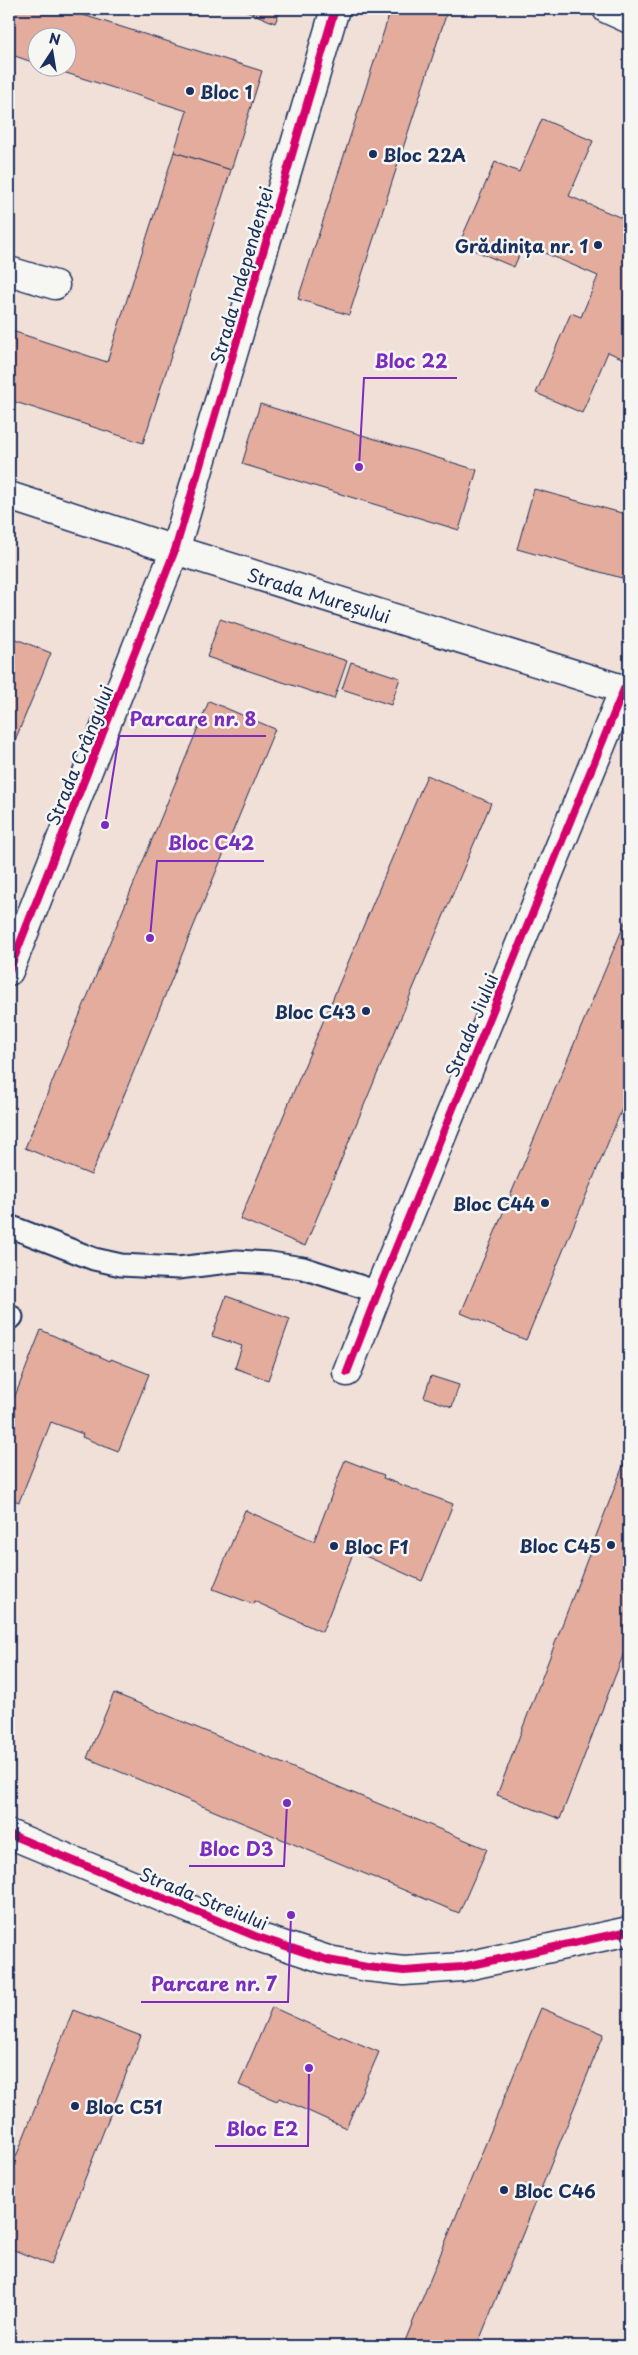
<svg xmlns="http://www.w3.org/2000/svg" width="638" height="2355" font-family="'Playpen Sans',sans-serif">
<style>
.building{fill:#e4ac9c;stroke:#1b2f5e}
.lines{fill:none;stroke-linecap:round;stroke-linejoin:round}
.service-casing{stroke:#1b2f5e;stroke-width:25}
.minor-casing{stroke:#1b2f5e;stroke-width:31}
.service{stroke:#f6f6f2;stroke-width:21}
.minor{stroke:#f6f6f2;stroke-width:28}
.cycleway-casing{stroke:#f6f6f2;stroke-width:11}
.cycleway{stroke:#d6006c;stroke-width:8}
.poi-dot{fill:#1b2f5e;stroke:#f6f6f2;stroke-width:2}
.labels{text-anchor:middle;dominant-baseline:central;stroke-width:5;stroke-linejoin:round;paint-order:stroke}
.poi-label{font-size:18px;font-weight:bold;fill:#1b2f5e;stroke:#f6f6f2;text-anchor:start}
.street-label{font-size:18px;fill:#1b2f5e;stroke:#f6f6f2}
.leader{fill:none;stroke:#7b2cbf;stroke-width:2}
.callout-dot{fill:#7b2cbf;stroke:#f6f6f2;stroke-width:2}
.callout-label{font-size:19px;text-anchor:middle;font-weight:bold;fill:#7b2cbf;stroke:#f6f6f2;stroke-width:5;stroke-linejoin:round;paint-order:stroke}
</style>
<rect width="100%" height="100%" fill="#f1e0d8"/>
<filter id="ink" filterUnits="userSpaceOnUse"><feTurbulence type="fractalNoise" baseFrequency=".02" numOctaves="2"/><feDisplacementMap in="SourceGraphic" scale="10" xChannelSelector="R" yChannelSelector="G"/><feConvolveMatrix kernelMatrix="1 2 1 2 8 2 1 2 1" color-interpolation-filters="sRGB"/></filter>
<g filter="url(#ink)">
<g class="building">
<path d="M 9,9 L 64,9 L 262,71 L 231,170 L 174,152 L 187,111 L 50,68 L 68,68 L 68,38 L 38,38 L 38,64 L 9,54 Z"/>
<path d="M 242,9 L 281,9 L 275,23 Z"/>
<path d="M 391,9 L 448,9 L 349,315 L 298,299 Z"/>
<path d="M 542,119 L 593,141 L 569,196 L 629,221 L 629,346 L 624,359 L 608,352 L 582,413 L 536,393 L 571,313 L 581,317 L 598,276 L 524,244 L 514,267 L 459,244 L 495,162 L 519,172 Z"/>
<path d="M 174,152 L 231,170 L 143,443 L 9,400 L 9,330 L 107,362 Z"/>
<path d="M 260,404 L 477,470 L 459,530 L 242,464 Z"/>
<path d="M 534,489 L 629,515 L 629,580 L 517,549 Z"/>
<path d="M 220,619 L 347,661 L 334,699 L 207,657 Z"/>
<path d="M 9,636 L 51,653 L 9,755 Z"/>
<path d="M 351,662 L 400,678 L 391,705 L 342,689 Z"/>
<path d="M 209,701 L 275,729 L 91,1175 L 25,1148 Z"/>
<path d="M 427,775 L 491,803 L 305,1246 L 240,1219 Z"/>
<path d="M 629,913 L 629,1092 L 526,1340 L 461,1313 Z"/>
<path d="M 226,1296 L 290,1319 L 268,1380 L 235,1368 L 242,1346 L 212,1336 Z"/>
<path d="M 41,1330 L 110,1361 L 111,1359 L 149,1374 L 118,1452 L 82,1437 L 83,1434 L 51,1422 L 19,1502 L 9,1498 L 9,1411 Z"/>
<path d="M 431,1376 L 459,1385 L 452,1407 L 424,1397 Z"/>
<path d="M 629,1450 L 629,1640 L 560,1819 L 497,1795 Z"/>
<path d="M 345,1460 L 384,1475 L 383,1478 L 453,1504 L 422,1581 L 354,1551 L 322,1632 L 254,1601 L 253,1604 L 213,1589 L 245,1510 L 314,1541 Z"/>
<path d="M 114,1693 L 487,1849 L 459,1913 L 87,1758 Z"/>
<path d="M 272,2007 L 340,2038 L 341,2036 L 379,2052 L 346,2128 L 279,2098 L 277,2101 L 239,2085 Z"/>
<path d="M 541,2008 L 604,2034 L 477,2346 L 403,2346 Z"/>
<path d="M 73,2010 L 141,2036 L 51,2265 L 9,2248 L 9,2175 Z"/>
</g>
<g class="lines">
<g class="service-casing">
<g id="service">
<path d="M 9,1226 L 94,1259 L 121,1265 L 178,1268 L 237,1261 L 270,1263 L 303,1268 L 378,1292"/>
<path d="M 9,1316 L 12,1317"/>
</g>
</g>
<g class="minor-casing">
<g id="minor">
<path d="M 607,9 L 629,19"/>
<path d="M 9,271 L 55,285"/>
<path d="M 9,496 L 175,550 L 629,691"/>
<path d="M 9,971 L 175,550 L 335,9"/>
<path d="M 347,1372 L 378,1292 L 624,689"/>
<path d="M 9,1834 L 255,1936 L 328,1960 L 367,1967 L 404,1971 L 462,1967 L 629,1931"/>
</g>
</g>
<use href="#service" class="service"/>
<use href="#minor" class="minor"/>
<g class="cycleway-casing">
<g id="cycleway">
<path d="M 9,971 L 175,550 L 335,9"/>
<path d="M 347,1372 L 378,1292 L 624,689"/>
<path d="M 9,1834 L 255,1936 L 328,1960 L 367,1967 L 404,1971 L 462,1967 L 629,1931"/>
</g>
</g>
<use href="#cycleway" class="cycleway"/>
</g>
</g>
<g class="poi-dot">
<circle cx="190" cy="91" r="5"/>
<circle cx="373" cy="154" r="5"/>
<circle cx="598" cy="245" r="5"/>
<circle cx="366" cy="1011" r="5"/>
<circle cx="545" cy="1203" r="5"/>
<circle cx="611" cy="1545" r="5"/>
<circle cx="334" cy="1546" r="5"/>
<circle cx="75" cy="2106" r="5"/>
<circle cx="504" cy="2190" r="5"/>
</g>
<g class="labels">
<g class="poi-label">
<text x="200" y="91">Bloc 1</text>
<text x="383" y="154">Bloc 22A</text>
<text x="588" y="245" text-anchor="end">Grădinița nr. 1</text>
<text x="356" y="1011" text-anchor="end">Bloc C43</text>
<text x="535" y="1203" text-anchor="end">Bloc C44</text>
<text x="601" y="1545" text-anchor="end">Bloc C45</text>
<text x="344" y="1546">Bloc F1</text>
<text x="85" y="2106">Bloc C51</text>
<text x="514" y="2190">Bloc C46</text>
</g>
<g class="street-label">
<text transform="translate(241 275) rotate(-74)">Strada Independenței</text>
<text transform="translate(319 595) rotate(17)">Strada Mureșului</text>
<text transform="translate(79 755) rotate(-68)">Strada Crângului</text>
<text transform="translate(471 1025) rotate(-68)">Strada Jiului</text>
<text transform="translate(204 1898) rotate(22)">Strada Streiului</text>
</g>
</g>
<path class="leader" d="M359 467L364 378H457M105 825L119 736H266M150 938L157 861H264M287 1803L284 1866H189M291 1915L288 2002H141M309 2068L308 2146H215"/>
<g class="callout-dot">
<circle cx="359" cy="467" r="5"/>
<circle cx="105" cy="825" r="5"/>
<circle cx="150" cy="938" r="5"/>
<circle cx="287" cy="1803" r="5"/>
<circle cx="291" cy="1915" r="5"/>
<circle cx="309" cy="2068" r="5"/>
</g>
<g class="callout-label">
<text x="411" y="368">Bloc 22</text>
<text x="193" y="726">Parcare nr. 8</text>
<text x="211" y="850">Bloc C42</text>
<text x="236" y="1856">Bloc D3</text>
<text x="214" y="1991">Parcare nr. 7</text>
<text x="262" y="2136">Bloc E2</text>
</g>
<rect width="638" height="2355" fill="none" stroke="#f6f6f2" stroke-width="30"/>
<rect x="15" y="15" width="608" height="2325" fill="none" stroke="#1b2f5e" stroke-width="2" filter="url(#ink)"/>
<g transform="translate(52 52) rotate(12)"><circle r="24" fill="#f6f6f2" stroke="#9ea6b7"/>
<path d="M0-4L9 19L0 12L-9 19Z" fill="#1b2f5e"/>
<text y="-8" font-size="14" font-weight="bold" text-anchor="middle" fill="#1b2f5e">N</text>
</g>
</svg>
